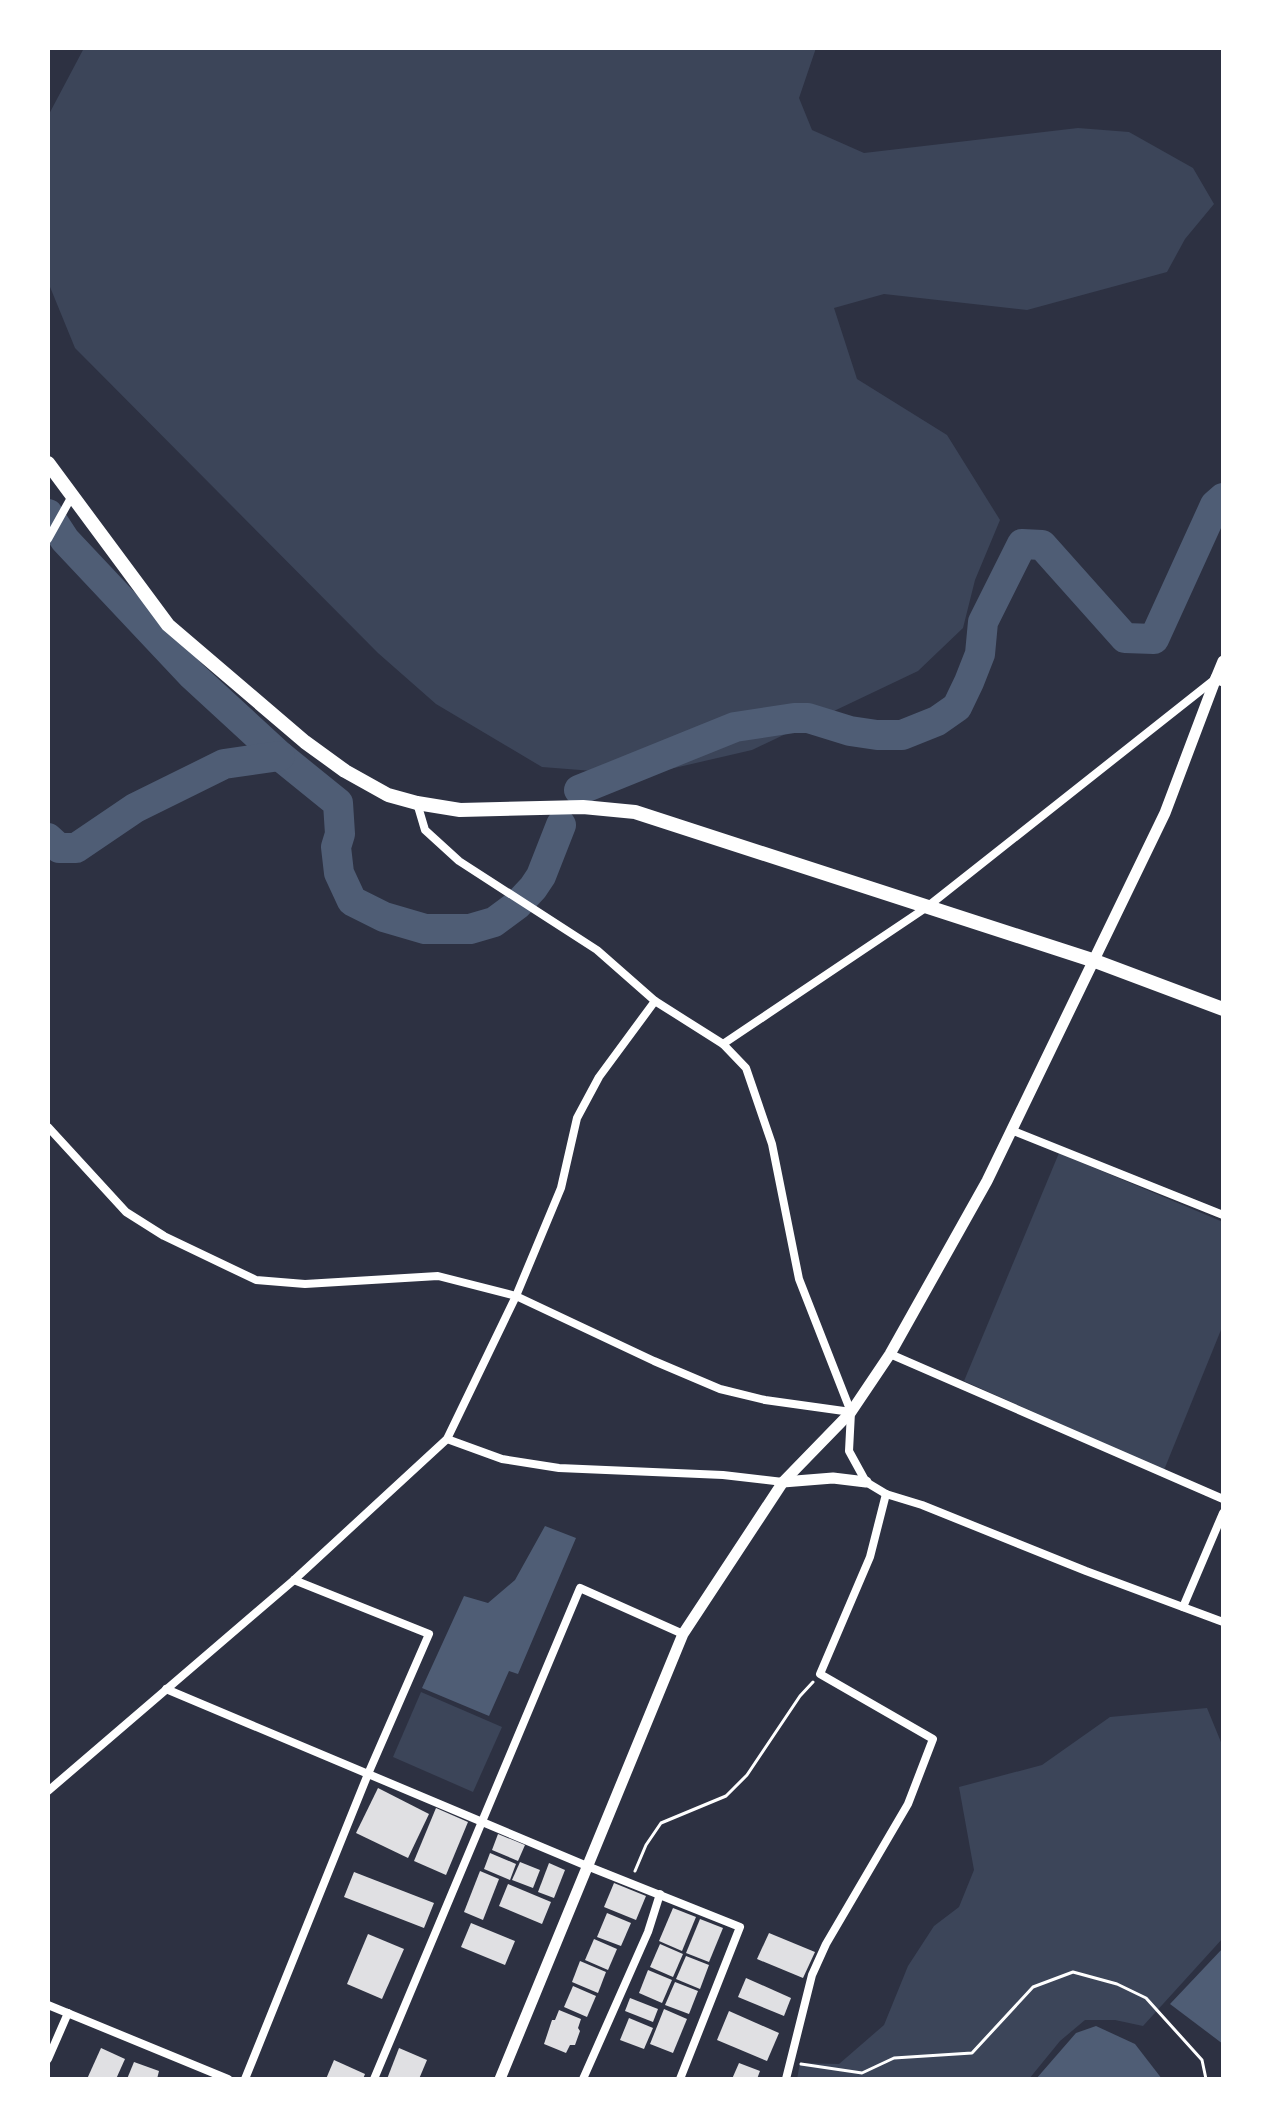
<svg xmlns="http://www.w3.org/2000/svg" width="1271" height="2127" font-family="Overpass,sans-serif">
<style>
.green{fill:#3c4559}
.water{fill:#4f5d75}
.lines{fill:none;stroke-linecap:round;stroke-linejoin:round}
.river{stroke:#4f5d75;stroke-width:30}
.building{fill:#e0e0e3}
.path{stroke:#fff;stroke-width:3}
.minor{stroke:#fff;stroke-width:8}
.tertiary{stroke:#fff;stroke-width:11}
.primary{stroke:#fff;stroke-width:14}
</style>
<rect width="100%" height="100%" fill="#2d3142"/>
<g class="green">
<path d="M 84,48 L 816,48 L 799,98 L 812,130 L 864,153 L 1078,128 L 1129,132 L 1193,168 L 1214,204 L 1185,239 L 1167,272 L 1027,310 L 884,294 L 834,308 L 857,379 L 947,435 L 1000,520 L 975,580 L 963,628 L 918,671 L 752,750 L 644,775 L 542,767 L 436,704 L 378,653 L 75,348 L 48,282 L 48,116 Z"/>
<path d="M 1059,1153 L 1223,1222 L 1223,1325 L 1164,1470 L 964,1381 Z"/>
<path d="M 421,1692 L 502,1727 L 473,1792 L 393,1757 Z"/>
<path d="M 1207,1708 L 1223,1747 L 1223,1938 L 1143,2026 L 1115,2020 L 1085,2020 L 1060,2041 L 1029,2079 L 797,2079 L 800,2063 L 839,2064 L 884,2025 L 908,1966 L 934,1926 L 959,1907 L 974,1870 L 959,1787 L 1042,1765 L 1110,1717 Z"/>
</g>
<g class="water">
<path d="M 545,1526 L 576,1538 L 518,1674 L 509,1671 L 489,1716 L 422,1688 L 464,1596 L 488,1603 L 515,1580 Z"/>
<path d="M 1223,1948 L 1223,2044 L 1170,2004 Z"/>
<path d="M 1096,2026 L 1135,2044 L 1162,2079 L 1036,2079 L 1076,2033 Z"/>
</g>
<g class="lines">
<g class="river">
<path d="M 48,514 L 65,540 L 192,675 L 280,756 L 338,803 L 340,834 L 336,847 L 339,873 L 352,901 L 384,917 L 425,929 L 470,929 L 494,922 L 517,905 L 533,888 L 541,876 L 561,825"/>
<path d="M 579,790 L 735,727 L 794,718 L 808,718 L 850,731 L 877,735 L 902,735 L 937,721 L 957,707 L 969,682 L 980,654 L 983,622 L 1022,544 L 1042,545 L 1125,638 L 1154,639 L 1215,505 L 1223,498"/>
<path d="M 48,838 L 59,848 L 76,848 L 135,808 L 224,764 L 280,756"/>
</g>
</g>
<g class="building">
<path d="M 378,1788 L 429,1814 L 408,1858 L 356,1833 Z"/>
<path d="M 436,1808 L 468,1822 L 446,1875 L 414,1861 Z"/>
<path d="M 498,1834 L 525,1845 L 518,1861 L 492,1850 Z"/>
<path d="M 490,1853 L 516,1864 L 510,1880 L 484,1869 Z"/>
<path d="M 520,1862 L 540,1870 L 533,1888 L 512,1880 Z"/>
<path d="M 549,1863 L 565,1870 L 554,1898 L 538,1892 Z"/>
<path d="M 480,1871 L 499,1879 L 483,1920 L 464,1912 Z"/>
<path d="M 354,1872 L 434,1903 L 424,1928 L 344,1897 Z"/>
<path d="M 614,1883 L 646,1896 L 636,1920 L 604,1907 Z"/>
<path d="M 508,1884 L 551,1902 L 542,1924 L 499,1906 Z"/>
<path d="M 673,1908 L 696,1917 L 682,1951 L 659,1941 Z"/>
<path d="M 607,1913 L 631,1923 L 621,1946 L 597,1937 Z"/>
<path d="M 700,1919 L 723,1928 L 709,1962 L 686,1953 Z"/>
<path d="M 471,1923 L 515,1941 L 505,1965 L 461,1947 Z"/>
<path d="M 769,1933 L 815,1952 L 803,1978 L 757,1959 Z"/>
<path d="M 368,1934 L 404,1949 L 382,1999 L 347,1984 Z"/>
<path d="M 594,1939 L 617,1949 L 608,1970 L 585,1960 Z"/>
<path d="M 660,1944 L 683,1954 L 673,1977 L 650,1967 Z"/>
<path d="M 686,1956 L 709,1965 L 700,1989 L 676,1979 Z"/>
<path d="M 580,1961 L 606,1972 L 598,1993 L 572,1982 Z"/>
<path d="M 648,1970 L 672,1980 L 662,2003 L 639,1993 Z"/>
<path d="M 746,1978 L 791,1998 L 784,2016 L 738,1997 Z"/>
<path d="M 675,1982 L 698,1991 L 689,2014 L 665,2005 Z"/>
<path d="M 573,1986 L 596,1996 L 587,2017 L 564,2007 Z"/>
<path d="M 630,1998 L 658,2009 L 653,2022 L 625,2011 Z"/>
<path d="M 664,2009 L 687,2019 L 673,2053 L 650,2044 Z"/>
<path d="M 559,2010 L 581,2019 L 578,2028 L 580,2031 L 575,2045 L 570,2045 L 566,2053 L 544,2044 L 552,2020 L 555,2020 Z"/>
<path d="M 729,2011 L 779,2033 L 767,2061 L 717,2040 Z"/>
<path d="M 629,2018 L 653,2028 L 644,2049 L 620,2040 Z"/>
<path d="M 101,2048 L 125,2059 L 116,2079 L 87,2079 Z"/>
<path d="M 399,2048 L 427,2060 L 419,2079 L 387,2079 Z"/>
<path d="M 334,2060 L 365,2074 L 363,2079 L 326,2079 Z"/>
<path d="M 134,2062 L 159,2071 L 157,2079 L 127,2079 Z"/>
<path d="M 739,2063 L 760,2071 L 757,2079 L 732,2079 Z"/>
</g>
<g class="lines">
<g class="path">
<path d="M 635,1871 L 646,1845 L 661,1823 L 726,1796 L 747,1775 L 800,1696 L 813,1682"/>
<path d="M 801,2064 L 862,2073 L 894,2058 L 972,2053 L 1033,1987 L 1073,1972 L 1117,1984 L 1146,1998 L 1202,2060 L 1206,2079"/>
</g>
<g class="minor">
<path d="M 48,539 L 72,496"/>
<path d="M 417,803 L 425,830 L 459,861 L 597,950 L 655,1001 L 723,1044 L 746,1068 L 772,1144 L 799,1279 L 851,1412 L 849,1451 L 866,1482 L 886,1494 L 922,1505 L 1086,1571 L 1223,1622"/>
<path d="M 723,1044 L 927,907 L 1214,680"/>
<path d="M 48,1127 L 126,1212 L 164,1236 L 256,1280 L 305,1284 L 438,1276 L 516,1296 L 654,1361 L 720,1389 L 765,1400 L 851,1412"/>
<path d="M 1011,1130 L 1223,1215"/>
<path d="M 890,1354 L 1223,1499"/>
<path d="M 447,1439 L 502,1459 L 559,1468 L 723,1475 L 783,1482"/>
<path d="M 1183,1607 L 1223,1513"/>
<path d="M 166,1689 L 587,1866 L 740,1927 L 680,2079"/>
<path d="M 48,1791 L 294,1580 L 447,1439 L 516,1296 L 561,1188 L 577,1118 L 599,1077 L 655,1001"/>
<path d="M 48,2005 L 228,2079"/>
<path d="M 48,2059 L 68,2013"/>
<path d="M 245,2079 L 368,1774 L 429,1634 L 294,1580"/>
<path d="M 374,2079 L 580,1588 L 683,1634"/>
<path d="M 583,2079 L 648,1932 L 660,1894"/>
<path d="M 786,2079 L 812,1975 L 826,1944 L 908,1804 L 933,1739 L 820,1674 L 870,1557 L 886,1494"/>
</g>
<g class="tertiary">
<path d="M 1216,678 L 1223,661"/>
<path d="M 783,1482 L 833,1478 L 866,1482"/>
<path d="M 500,2079 L 683,1634 L 783,1482 L 851,1412 L 890,1354 L 987,1181 L 1165,813 L 1216,678 L 1223,681"/>
</g>
<path class="primary" d="M 48,463 L 168,625 L 305,742 L 345,771 L 388,795 L 417,803 L 460,810 L 583,807 L 635,812 L 1095,961 L 1223,1009"/>
</g>
<rect width="1271" height="2127" fill="none" stroke="#ffffff" stroke-width="100"/>
</svg>
